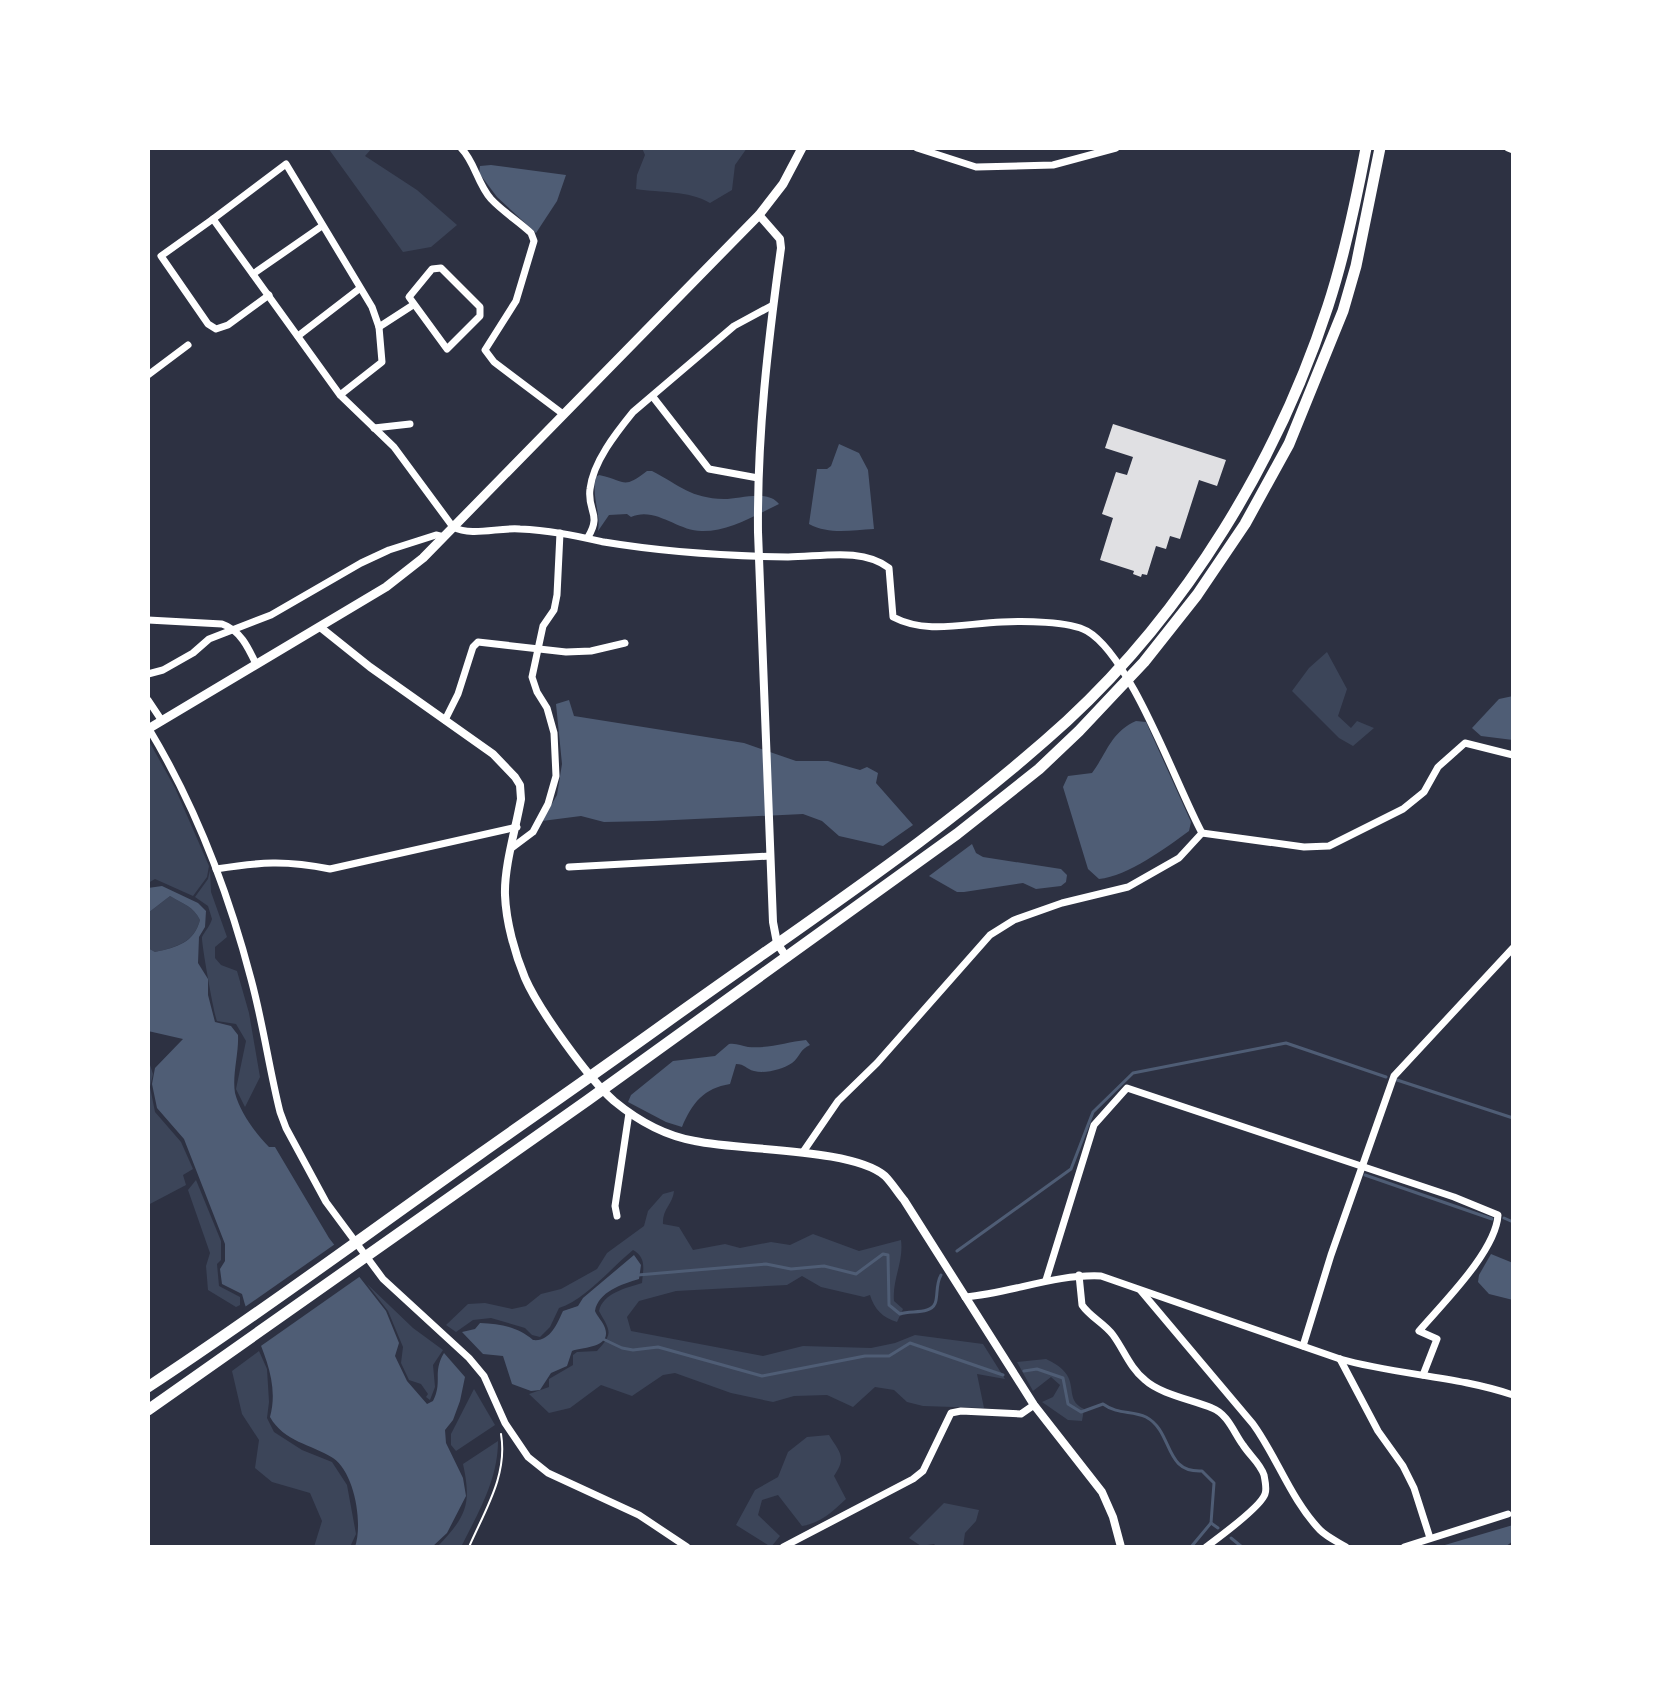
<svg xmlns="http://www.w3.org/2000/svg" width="1661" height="1695" font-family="'Varela Round',sans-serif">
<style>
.green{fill:#3c4559}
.water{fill:#4f5d75}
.pier{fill:#2d3142}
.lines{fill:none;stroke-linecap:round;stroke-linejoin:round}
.stream{stroke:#4f5d75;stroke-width:3}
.building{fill:#e0e0e3}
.path{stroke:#fff;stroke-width:2}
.minor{stroke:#fff;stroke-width:7}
.tertiary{stroke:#fff;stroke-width:8}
.secondary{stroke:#fff;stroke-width:9}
.trunk{stroke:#fff;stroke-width:11}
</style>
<rect width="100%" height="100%" fill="#2d3142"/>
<g class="green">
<path d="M 328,148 L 372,148 L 365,156 L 417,190 L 457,225 L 431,247 L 403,252 Z"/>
<path d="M 642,148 L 747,148 L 735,165 L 732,190 L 710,203 C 688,190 661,193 636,189 L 637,175 L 645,155 Z"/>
<path d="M 1327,652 L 1347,689 L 1338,716 L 1351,728 L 1357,721 L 1374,728 L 1353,746 L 1339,738 L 1292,691 L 1309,668 Z"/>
<path d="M 150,743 L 175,788 L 209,866 L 207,877 L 193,896 L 155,879 L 148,883 L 148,744 Z"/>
<path d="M 210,870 L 211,892 L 227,937 L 215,947 L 215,958 L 221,965 L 237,971 L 249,1013 L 260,1077 L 245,1107 L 236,1089 L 246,1041 L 236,1024 L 217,1021 C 214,1015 201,941 202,937 C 205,931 210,926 212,919 L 208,906 L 195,897 L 208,879 Z"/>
<path d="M 170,896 C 183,904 193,906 200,920 C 194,943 176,947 155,952 L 148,948 L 148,913 Z"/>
<path d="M 148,1059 L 153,1074 L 150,1087 L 155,1112 L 181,1142 L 193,1169 L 183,1175 L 186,1185 L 148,1205 Z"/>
<path d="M 196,1180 L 221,1241 L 221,1260 L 217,1264 L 219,1286 L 240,1297 L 240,1305 L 236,1307 L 208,1290 L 206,1266 L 210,1253 L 188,1190 Z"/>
<path d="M 674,1191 C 673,1204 662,1209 663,1224 L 679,1227 L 693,1250 L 725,1244 L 740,1248 L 771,1242 L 790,1245 L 813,1234 L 859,1251 L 901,1240 C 904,1262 892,1279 894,1301 L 903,1309 L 897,1322 C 883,1318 874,1309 870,1295 L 864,1297 L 821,1287 L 802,1276 L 787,1285 L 676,1291 L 639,1301 L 627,1317 L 631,1331 L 763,1356 L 803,1346 L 871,1348 L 895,1343 L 915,1335 L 983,1344 L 1005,1379 L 977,1374 L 984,1408 L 923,1406 L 907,1402 L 894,1390 L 875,1387 L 853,1407 L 827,1395 L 794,1396 L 773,1402 L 731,1393 L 675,1373 L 663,1375 L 632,1396 L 601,1385 L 570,1408 L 549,1413 L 529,1394 L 549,1387 L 549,1379 L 573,1365 L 573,1355 L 577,1352 L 597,1351 C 614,1333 610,1331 599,1311 C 603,1293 626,1288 642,1283 C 643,1269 647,1258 633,1250 C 611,1268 585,1300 559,1308 L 550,1327 L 540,1337 L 532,1335 L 525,1328 L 491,1318 L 473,1320 L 456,1332 L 446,1325 L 468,1304 L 485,1303 L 512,1309 L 526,1306 L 541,1294 L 561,1289 L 597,1269 L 607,1253 L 644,1226 L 648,1211 L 663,1194 Z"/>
<path d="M 367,1284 L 413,1328 L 443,1350 L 433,1365 L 435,1387 L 430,1400 L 426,1397 L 428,1394 L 421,1384 L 409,1380 L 401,1363 L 403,1347 L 388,1311 Z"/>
<path d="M 259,1351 L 267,1369 L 269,1402 L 267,1418 L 274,1432 L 302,1450 L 332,1462 L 347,1485 L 356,1534 L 350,1547 L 314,1547 L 322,1521 L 310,1493 L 272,1482 L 255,1468 L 259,1440 L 242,1414 L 232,1371 Z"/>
<path d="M 1046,1359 C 1054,1363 1062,1367 1067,1375 C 1075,1388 1067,1401 1084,1409 L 1082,1421 L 1068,1420 L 1042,1402 L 1053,1397 L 1060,1385 L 1051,1377 L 1033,1391 L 1017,1362 Z"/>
<path d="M 474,1389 L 495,1425 L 456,1451 L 451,1445 L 451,1434 Z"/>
<path d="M 829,1435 C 840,1453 847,1457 834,1476 L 846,1499 C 832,1512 821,1523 802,1526 L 778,1495 L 762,1500 L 758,1515 L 780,1536 L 771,1547 L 736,1525 L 755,1490 L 778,1477 L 788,1452 L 807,1437 Z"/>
<path d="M 498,1441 C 498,1480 478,1513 461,1547 L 437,1547 C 466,1517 472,1505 463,1464 Z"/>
<path d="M 944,1503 L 979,1510 L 976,1521 L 965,1533 L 963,1547 L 937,1547 L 934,1544 L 921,1546 L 909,1538 Z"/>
</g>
<g class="water">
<path d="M 491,165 L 566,175 L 557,201 L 536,233 L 497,197 L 479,173 L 480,166 Z"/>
<path d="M 839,444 L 859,453 L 868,470 L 874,529 C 851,530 830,535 809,524 L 817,469 L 827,469 L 831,466 Z"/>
<path d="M 647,471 L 652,471 C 681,486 690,498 724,499 C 740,499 768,489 779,504 C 756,515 729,531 703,531 C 678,532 656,506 631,517 L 627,514 L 609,515 L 598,531 C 601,512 591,496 596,477 L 599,475 C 627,481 622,490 647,471 Z"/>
<path d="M 1513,696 L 1513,740 L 1481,736 L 1472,728 L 1499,699 Z"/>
<path d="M 569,700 L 574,716 L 744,743 L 796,761 L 828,761 L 860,770 L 867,767 L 878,773 L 876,783 L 913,825 L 883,846 L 839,836 L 822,821 L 803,814 L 653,821 L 604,822 L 581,816 L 542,821 L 557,795 L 562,764 L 556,704 Z"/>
<path d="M 1136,721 L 1146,722 L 1191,822 L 1189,831 C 1166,848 1128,876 1099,879 L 1088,869 L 1063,787 L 1068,776 L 1092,773 C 1107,753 1111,732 1136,721 Z"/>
<path d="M 972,844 L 976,853 L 983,857 L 1061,869 L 1067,875 L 1066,882 L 1061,886 L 1036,889 L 1023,883 L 964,892 L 957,892 L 929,876 Z"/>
<path d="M 162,886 L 198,903 L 206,911 L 205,927 L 199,937 L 198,963 L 208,979 L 208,995 L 215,1022 L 231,1026 L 238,1035 C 239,1053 232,1075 235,1093 C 240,1112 255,1133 269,1147 L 275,1147 L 329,1238 L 386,1311 L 399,1343 L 395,1356 L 407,1381 L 427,1404 L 433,1401 C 443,1381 432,1373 444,1353 L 465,1377 L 460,1401 L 453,1420 L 445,1430 L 446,1443 L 463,1478 L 466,1496 L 447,1533 L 432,1547 L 355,1547 C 363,1524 355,1473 333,1458 C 311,1444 284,1442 270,1417 C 282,1373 252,1335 242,1294 L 222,1284 L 220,1269 L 225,1261 L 225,1244 L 184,1139 L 157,1108 L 152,1084 L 155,1068 L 183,1039 L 148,1031 L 148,948 L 155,952 C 177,947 194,943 200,920 C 193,906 183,904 170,896 L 148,913 L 148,888 Z"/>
<path d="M 806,1040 L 810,1045 C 800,1049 800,1057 792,1063 C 783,1069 766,1074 754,1071 C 746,1069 745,1064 736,1064 L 730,1084 C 704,1088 692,1103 682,1127 L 666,1122 L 628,1102 L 631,1095 L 673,1061 L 715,1056 L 729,1044 C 737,1043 741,1046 748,1047 C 768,1049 787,1042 806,1040 Z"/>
<path d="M 1491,1254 L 1513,1263 L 1513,1300 L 1489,1294 L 1478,1282 L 1479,1275 Z"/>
<path d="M 634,1255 L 641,1265 L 639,1279 C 622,1284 598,1292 595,1311 C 597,1316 603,1322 605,1328 C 612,1348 582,1347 572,1351 L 567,1366 L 551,1373 L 540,1390 L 531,1391 L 512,1384 L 503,1356 L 483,1354 L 462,1332 L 475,1329 L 480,1323 C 501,1324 518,1327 533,1340 C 550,1342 557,1324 563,1311 L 578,1306 L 583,1298 Z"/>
<path d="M 1513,1525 L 1513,1541 L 1505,1547 L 1438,1547 Z"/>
</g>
<path class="pier" d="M 338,1242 L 362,1275 L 258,1348 L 242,1309 Z"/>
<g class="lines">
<g class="stream">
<path d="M 1397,1080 L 1513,1118"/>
<path d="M 1365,1175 L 1492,1219"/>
<path d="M 1504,1218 L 1513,1222"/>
<path d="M 957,1251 L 1071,1169 L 1093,1112 L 1133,1073 L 1286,1043 L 1386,1077"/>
<path d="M 638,1275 L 766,1264 L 791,1269 L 824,1266 L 856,1274 L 883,1254 L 888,1255 L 889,1305 L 900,1314 C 909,1311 918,1313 927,1310 C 942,1306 933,1289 941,1275"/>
<path d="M 603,1339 L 622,1348 L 633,1350 L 658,1347 L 762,1376 L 865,1356 L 889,1356 L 910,1343 L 1003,1375"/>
<path d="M 1024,1371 L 1037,1369 L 1063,1378 L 1068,1404 L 1081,1412 L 1103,1404 C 1118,1415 1132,1410 1146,1417 C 1174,1432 1163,1473 1202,1471 L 1214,1483 L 1211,1523 L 1218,1528"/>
<path d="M 1231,1538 L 1242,1547"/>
<path d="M 1191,1547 L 1211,1523"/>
</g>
</g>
<path class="building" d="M 1113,424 L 1226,460 L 1217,486 L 1199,480 L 1180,539 L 1170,536 L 1166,549 L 1156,546 L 1147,575 L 1142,574 L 1141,577 L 1133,574 L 1134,571 L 1100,560 L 1113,518 L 1102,514 L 1116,472 L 1127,475 L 1133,457 L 1105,448 Z"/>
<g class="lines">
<path class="path" d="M 469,1547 C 485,1510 508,1475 501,1434"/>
<g class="minor">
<path d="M 461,148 C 475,162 477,183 491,199 C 502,211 518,221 531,233 L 534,241 L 516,301 L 485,350 L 494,362 L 563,414"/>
<path d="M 917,148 L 976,167 L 1053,165 L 1116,148"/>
<path d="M 1508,148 L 1513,150"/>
<path d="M 213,219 L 161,256 L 208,324 L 216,329 L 228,325 L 269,295"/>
<path d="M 441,268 L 480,307 L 480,316 L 447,349 L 409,297 L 432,269 Z"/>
<path d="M 253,274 L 322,226"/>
<path d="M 379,327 L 413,305"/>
<path d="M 298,336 L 359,289"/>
<path d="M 148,375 L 188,345"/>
<path d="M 340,395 L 382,362 L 379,327 L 372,307 L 286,164 L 213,219 L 340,395 L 394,447 L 453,527 C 472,537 499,527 520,529 C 549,530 576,536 604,542 C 664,552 727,556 788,557 C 820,557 862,547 889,568 L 893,617 C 927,635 966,623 1002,622 C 1023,621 1069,621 1087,631 C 1131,656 1176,785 1202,833"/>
<path d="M 653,397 L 709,469 L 758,478"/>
<path d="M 374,428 L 410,424"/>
<path d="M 588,537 C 602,514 587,511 590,489 C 593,462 616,433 633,412 L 734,326 L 773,305"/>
<path d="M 148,620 L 222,624 C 240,630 248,647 256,664"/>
<path d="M 148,674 L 163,670 L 193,653 L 209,639 L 271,615 L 361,563 L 389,550 L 436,535 L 444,537"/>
<path d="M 148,700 L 162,721"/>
<path d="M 445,720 L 458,694 L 473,647 L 478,642 L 566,652 L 591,651 L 625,643"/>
<path d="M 149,729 C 196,807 228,891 251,979 C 263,1023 269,1068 280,1112 L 286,1128 L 326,1202 L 383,1279 L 469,1358 L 484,1376 L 505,1423 L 528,1457 L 548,1473 L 639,1515 L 687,1547"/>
<path d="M 1202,833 L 1304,847 L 1329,846 L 1403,809 L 1424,792 L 1438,767 L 1465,743 L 1513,755"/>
<path d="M 513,847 L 533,832 L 548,804 L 556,776 L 554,733 L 547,708 L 537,692 L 532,677 L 543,626 L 554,610 L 557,595 L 560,533"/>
<path d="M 569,867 L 770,856"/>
<path d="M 216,869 C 261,862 285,860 330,869 L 517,827"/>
<path d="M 803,1152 L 838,1101 L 877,1063 L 990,935 L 1014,920 L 1062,903 L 1128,887 L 1179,858 L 1202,833"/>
<path d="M 617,1216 L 615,1206 L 629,1113"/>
<path d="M 1079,1275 L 1082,1305 C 1090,1317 1104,1323 1113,1335 C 1124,1350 1130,1368 1145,1380 C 1160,1394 1193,1400 1212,1408 C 1228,1414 1234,1433 1243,1445 C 1250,1456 1260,1463 1264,1475 C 1265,1480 1267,1489 1265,1494 C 1261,1507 1218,1538 1206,1547"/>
<path d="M 1046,1280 L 1094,1125 L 1127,1088 L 1454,1197 L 1498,1215 C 1496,1251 1443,1303 1419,1331 L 1437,1339 L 1423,1375"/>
<path d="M 1141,1291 L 1253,1424 C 1277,1457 1291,1500 1320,1530 C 1327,1537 1338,1542 1346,1547"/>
<path d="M 965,1297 C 1012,1293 1054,1274 1101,1276 L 1340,1359 C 1397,1375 1457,1376 1513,1395"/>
<path d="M 1303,1346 L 1331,1255 L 1394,1076 L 1513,948"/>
<path d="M 1340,1359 L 1378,1431 L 1403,1466 L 1414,1488 L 1430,1538"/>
<path d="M 783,1547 L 913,1479 L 923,1471 L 951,1413 L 961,1411 L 1021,1414 L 1034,1405"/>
<path d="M 1404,1547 L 1508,1514"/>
</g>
<g class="tertiary">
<path d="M 759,215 L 780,239 L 781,248 C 768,342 757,436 758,532 L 773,922 L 777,943 L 787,958"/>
<path d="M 320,627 L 370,667 L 493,754 L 515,777 L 520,785 L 521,799 C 516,828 504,866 505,895 C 506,922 515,954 525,978 C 539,1010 588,1078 614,1101 C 637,1120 666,1136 695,1141 C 741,1151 853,1148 885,1176 C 892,1183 898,1193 904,1200 L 1034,1405 L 1102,1492 L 1113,1517 L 1121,1547"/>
</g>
<path class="secondary" d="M 148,729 L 386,587 L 423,558 L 759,215 L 783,184 L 802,148"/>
<g class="trunk">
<path d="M 148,1387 C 261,1313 369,1232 480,1154 C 541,1111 603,1068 664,1024 C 800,926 943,834 1067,721 C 1187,610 1278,460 1328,306 C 1345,254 1356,201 1366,148"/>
<path d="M 148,1410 L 588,1100 L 957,834 L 1039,769 L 1079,731 L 1144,662 L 1197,595 L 1245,524 L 1289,444 L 1343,311 L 1356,266 L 1380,148"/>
</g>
</g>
<rect width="1661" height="1695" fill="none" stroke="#ffffff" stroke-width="300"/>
</svg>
